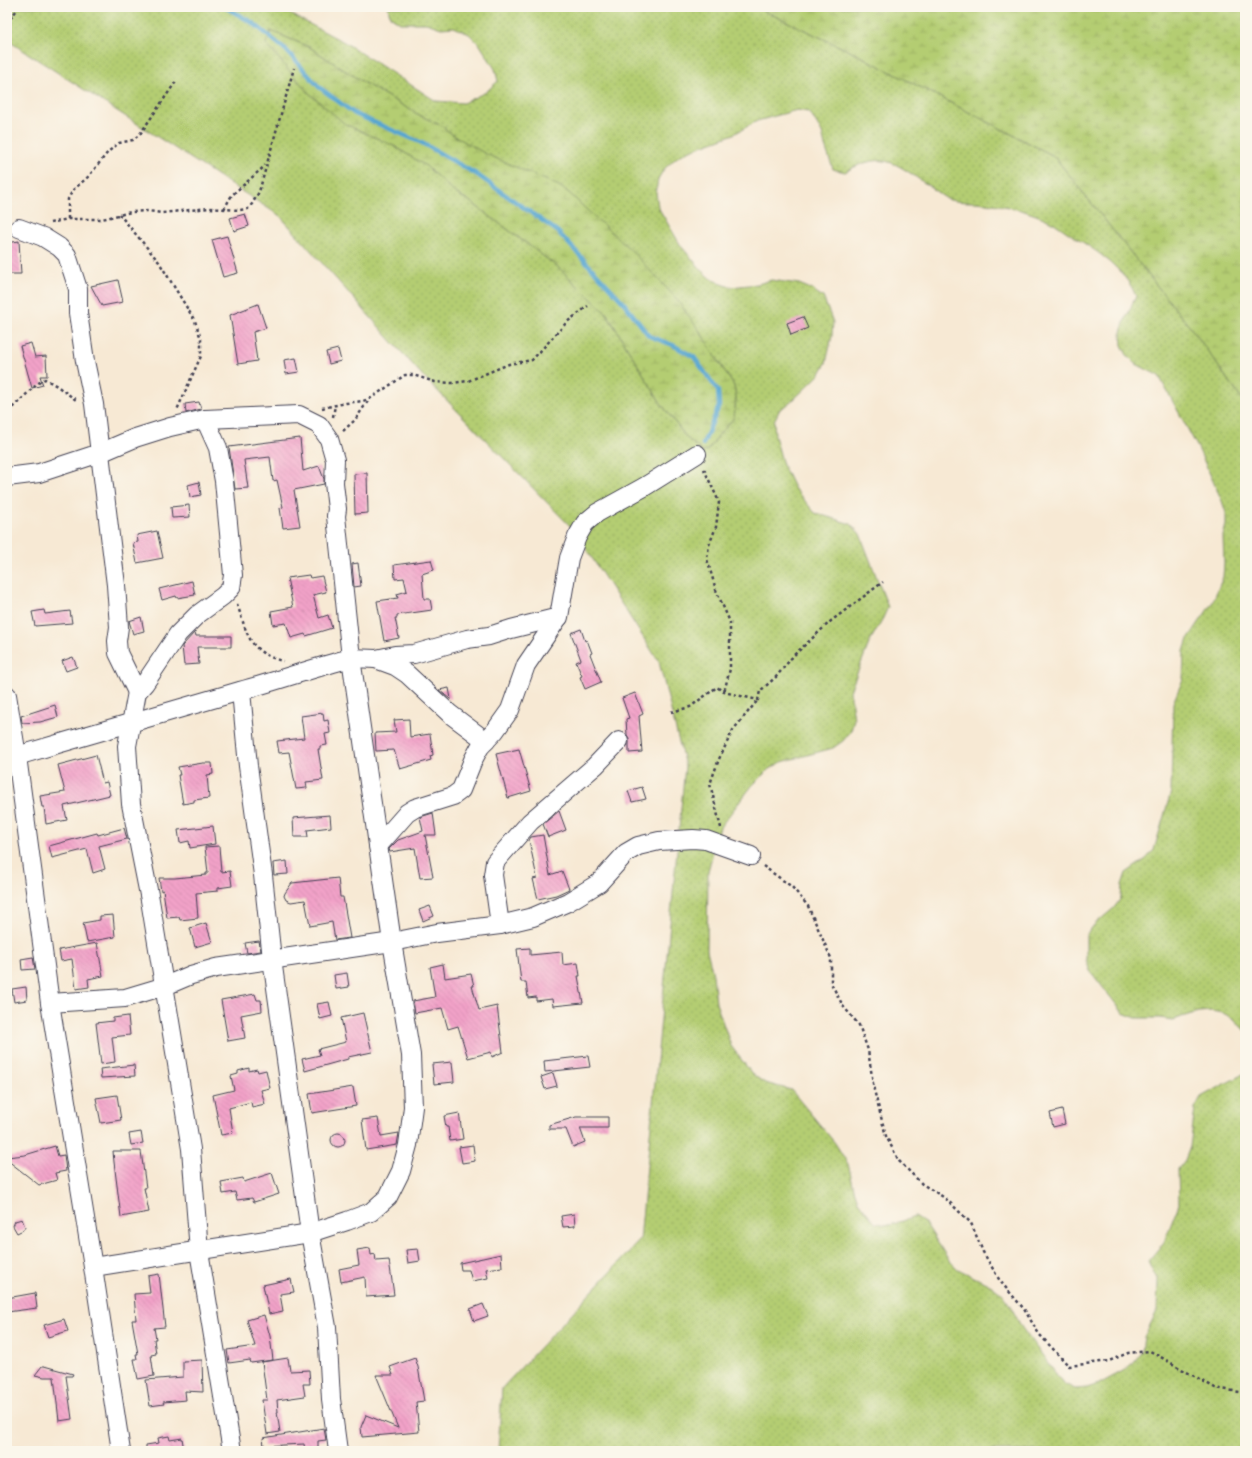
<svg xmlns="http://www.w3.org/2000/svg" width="1252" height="1458" font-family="Mali,sans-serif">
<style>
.green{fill:url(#green-dots);stroke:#6b7856;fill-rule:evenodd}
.wetland{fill:url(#wetland-marsh);stroke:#6b7856}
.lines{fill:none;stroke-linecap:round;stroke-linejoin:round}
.stream{stroke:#57a6d1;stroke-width:4.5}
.building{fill:url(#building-back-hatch)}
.minor-casing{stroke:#424052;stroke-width:20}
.path{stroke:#424052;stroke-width:2.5;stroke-dasharray:3 3;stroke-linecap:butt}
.minor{stroke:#fff;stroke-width:18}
</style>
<defs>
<pattern id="green-dots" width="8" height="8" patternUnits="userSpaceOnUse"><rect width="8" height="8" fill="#b4cd72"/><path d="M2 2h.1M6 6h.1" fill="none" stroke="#9ab064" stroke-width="1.8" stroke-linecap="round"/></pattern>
<pattern id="wetland-marsh" width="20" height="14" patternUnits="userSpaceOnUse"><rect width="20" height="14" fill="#b4cd72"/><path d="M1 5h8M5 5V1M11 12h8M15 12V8" fill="none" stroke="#9ab064"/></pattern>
<pattern id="building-back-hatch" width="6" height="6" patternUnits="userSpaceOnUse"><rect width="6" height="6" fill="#f2a2c8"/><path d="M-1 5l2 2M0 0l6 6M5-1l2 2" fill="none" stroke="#cf8bad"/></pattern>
</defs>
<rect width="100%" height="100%" fill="#fbf7ec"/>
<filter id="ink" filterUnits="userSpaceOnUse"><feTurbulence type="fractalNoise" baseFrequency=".025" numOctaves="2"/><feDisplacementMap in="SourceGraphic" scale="8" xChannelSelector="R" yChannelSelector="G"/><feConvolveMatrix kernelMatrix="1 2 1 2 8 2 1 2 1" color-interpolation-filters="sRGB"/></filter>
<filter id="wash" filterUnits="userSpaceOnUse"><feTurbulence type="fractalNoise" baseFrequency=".012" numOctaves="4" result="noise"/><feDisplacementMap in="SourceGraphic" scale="16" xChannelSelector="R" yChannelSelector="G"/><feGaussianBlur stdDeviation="0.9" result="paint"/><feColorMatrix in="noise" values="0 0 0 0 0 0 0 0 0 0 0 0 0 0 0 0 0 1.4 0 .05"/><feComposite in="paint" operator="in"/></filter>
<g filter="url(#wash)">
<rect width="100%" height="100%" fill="#f7e9d4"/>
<path class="green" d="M 7,7 L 277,7 L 344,42 L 436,101 L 463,103 L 486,92 L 498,81 L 495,69 L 480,45 L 469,34 L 454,27 L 441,28 L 426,23 L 400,23 L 390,16 L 388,7 L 756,7 L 858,55 L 1054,156 L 1197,336 L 1245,404 L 1245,1031 L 1234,1019 L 1223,1013 L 1211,1011 L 1198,1012 L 1172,1020 L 1160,1018 L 1136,1018 L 1123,1013 L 1090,971 L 1086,960 L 1086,935 L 1095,924 L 1114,908 L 1121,898 L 1122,885 L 1126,873 L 1146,859 L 1154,850 L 1171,792 L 1173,703 L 1183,679 L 1184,651 L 1188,639 L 1212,603 L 1223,577 L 1224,564 L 1223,536 L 1226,525 L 1226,513 L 1222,501 L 1198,448 L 1159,376 L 1136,364 L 1127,355 L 1122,345 L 1121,332 L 1125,320 L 1136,296 C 1124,268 1098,252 1073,236 C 1065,231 1057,224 1048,220 C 1032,212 1003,205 986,203 C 974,201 962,203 950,200 C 944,198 937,192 932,188 C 898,166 886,148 845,172 L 833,169 L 825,146 L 822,133 L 816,122 L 808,112 L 797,110 L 757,121 L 734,134 L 688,151 L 676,158 L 664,169 L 658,179 L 656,192 L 658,207 L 681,246 L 707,276 L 719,283 L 731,287 L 758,284 L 771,280 L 799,284 L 811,289 L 823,297 L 833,322 L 832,336 L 826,363 L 819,375 L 790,403 L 780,409 L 774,421 L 775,436 L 783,465 L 794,488 L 815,513 L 851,524 L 860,534 L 888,607 L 883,618 L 870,641 L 850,691 L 854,719 L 851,731 L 843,741 L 833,748 L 782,762 L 769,769 L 751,787 L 720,827 L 708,871 L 707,950 L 713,975 L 716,1003 L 731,1046 L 753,1075 L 765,1083 L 791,1090 L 835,1143 L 848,1164 L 854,1189 L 858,1201 L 875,1223 L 890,1225 L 915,1217 L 926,1224 L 948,1259 L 958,1269 L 992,1286 L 1002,1294 L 1010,1305 L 1022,1328 L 1063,1383 L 1075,1389 L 1087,1388 L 1099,1384 L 1123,1371 L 1134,1362 L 1142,1351 L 1144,1337 L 1157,1311 L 1158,1281 L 1148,1261 L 1164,1242 L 1179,1204 L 1178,1169 L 1185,1160 L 1190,1147 L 1195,1108 L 1201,1097 L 1245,1073 L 1245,1451 L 498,1451 L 502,1388 L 640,1240 L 685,766 L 659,662 L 574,530 L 422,375 L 280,216 L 7,40 ZM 271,31 L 309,47 L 366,84 L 419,115 L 442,126 L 453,135 L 486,155 L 569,193 L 699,330 L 734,386 L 736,398 L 734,418 L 721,432 L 708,450 L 703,452 L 687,438 L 662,405 L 607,314 L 558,267 L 468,200 L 455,193 L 426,166 L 309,93 L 266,44 Z"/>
<g class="wetland">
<path d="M 756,7 L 1245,7 L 1245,404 L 1197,336 L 1054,156 L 858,55 Z"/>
<path d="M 271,31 L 309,47 L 366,84 L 419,115 L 442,126 L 453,135 L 486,154 L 559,186 L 569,193 L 589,212 L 629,248 L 675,297 L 699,330 L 734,386 L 736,398 L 734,418 L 721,432 L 708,450 L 703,452 L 687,438 L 662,405 L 607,314 L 558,267 L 468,200 L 455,193 L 426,166 L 394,146 L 345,124 L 309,93 L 266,44 Z"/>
</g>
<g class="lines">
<path class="stream" d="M 225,7 L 253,23 L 286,50 L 319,87 L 355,114 L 422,143 L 476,174 L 557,231 L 624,303 L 649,336 L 673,345 L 694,357 L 718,391 L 719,406 L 703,444"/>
</g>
<g id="blocks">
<g class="building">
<path d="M 245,214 L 249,226 L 234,231 L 230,218 Z"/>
<path d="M 227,236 L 238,273 L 223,277 L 212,240 Z"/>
<path d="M 19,241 L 21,274 L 7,274 L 7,257 L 9,257 L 7,243 Z"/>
<path d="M 118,280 L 123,302 L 102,306 L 91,286 Z"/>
<path d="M 258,304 L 266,328 L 253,332 L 257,361 L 238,364 L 230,315 Z"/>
<path d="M 803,317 L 808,328 L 791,335 L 787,323 Z"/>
<path d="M 31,343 L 35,357 L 46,356 L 47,376 L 40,376 L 43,385 L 32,388 L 20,346 Z"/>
<path d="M 338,349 L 341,361 L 329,364 L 326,352 Z"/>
<path d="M 296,358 L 299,372 L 286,374 L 284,360 Z"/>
<path d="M 199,402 L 201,409 L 186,413 L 185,404 Z"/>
<path d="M 300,438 L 303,471 L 319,466 L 324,479 L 324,484 L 294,490 L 300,526 L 283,528 L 280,508 L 283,507 L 277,480 L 273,481 L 270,457 L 244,460 L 248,488 L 235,489 L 229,447 Z"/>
<path d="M 367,473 L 368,513 L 355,514 L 354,474 Z"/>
<path d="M 199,482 L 201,495 L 190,497 L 188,485 Z"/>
<path d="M 189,505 L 190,517 L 172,518 L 171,507 Z"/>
<path d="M 157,531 L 163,558 L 137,563 L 133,543 L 138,542 L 137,535 Z"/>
<path d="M 431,560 L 434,570 L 422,574 L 424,599 L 430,599 L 432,610 L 397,615 L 397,618 L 395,618 L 399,638 L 384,641 L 377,601 L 398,598 L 397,594 L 407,591 L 404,578 L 395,579 L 394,565 Z"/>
<path d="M 358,563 L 361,586 L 354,587 L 352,564 Z"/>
<path d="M 309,575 L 310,578 L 322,576 L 326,592 L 313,595 L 319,618 L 328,615 L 332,628 L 306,636 L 305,634 L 291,638 L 286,623 L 273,625 L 271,611 L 293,607 L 287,578 Z"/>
<path d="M 192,581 L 195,595 L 177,598 L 176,596 L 162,600 L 159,589 Z"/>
<path d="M 44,610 L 45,614 L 70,611 L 72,623 L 35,626 L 32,612 Z"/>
<path d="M 141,617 L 144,631 L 133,634 L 129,621 Z"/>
<path d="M 581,629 L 585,641 L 587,640 L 592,653 L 590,654 L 601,682 L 585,689 L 580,677 L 582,676 L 576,662 L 581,660 L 571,633 Z"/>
<path d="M 195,632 L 196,636 L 231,636 L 231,647 L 197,647 L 199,664 L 184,665 L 182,646 Z"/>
<path d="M 73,657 L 77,667 L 66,671 L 62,661 Z"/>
<path d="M 449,688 L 451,699 L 450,699 L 439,690 Z"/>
<path d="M 635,693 L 643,714 L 639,716 L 642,752 L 629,753 L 629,738 L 627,735 L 626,719 L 629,718 L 622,698 Z"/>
<path d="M 55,705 L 58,717 L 40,722 L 22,723 L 21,716 Z"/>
<path d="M 323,713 L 324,721 L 328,720 L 330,733 L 325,734 L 327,745 L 320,746 L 320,749 L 318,749 L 323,780 L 306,782 L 307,788 L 296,789 L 289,752 L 279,753 L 277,741 L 304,738 L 301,716 Z"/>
<path d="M 409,719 L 410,737 L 430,734 L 433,755 L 430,756 L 431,760 L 400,769 L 394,750 L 376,751 L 375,733 L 396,732 L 394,720 Z"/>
<path d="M 519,749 L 531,791 L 508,798 L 496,754 Z"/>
<path d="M 96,755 L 103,783 L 107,782 L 110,795 L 64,806 L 67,820 L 46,824 L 44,807 L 42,807 L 40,796 L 65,792 L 58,765 Z"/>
<path d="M 203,763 L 212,763 L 213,774 L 207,775 L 209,798 L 194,800 L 194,802 L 183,804 L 178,775 L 180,775 L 178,767 Z"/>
<path d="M 642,787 L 646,799 L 632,802 L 628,791 Z"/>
<path d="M 559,811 L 566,830 L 548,837 L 543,824 Z"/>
<path d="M 433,813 L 436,835 L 425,835 L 433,877 L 420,878 L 415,848 L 390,852 L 389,849 L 398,840 L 423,831 L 420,817 Z"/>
<path d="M 330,815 L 331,827 L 307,830 L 308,837 L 294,837 L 293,818 Z"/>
<path d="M 213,826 L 215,844 L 190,848 L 189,841 L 180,843 L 178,830 Z"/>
<path d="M 124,828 L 127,839 L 99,846 L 105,869 L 93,873 L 87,849 L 52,858 L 49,846 L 97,833 L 98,835 Z"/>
<path d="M 543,835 L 550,875 L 562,871 L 569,889 L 556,895 L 538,899 L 533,879 L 537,878 L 529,840 L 531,837 Z"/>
<path d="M 219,846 L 221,872 L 230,871 L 232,886 L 218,888 L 218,891 L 196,893 L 198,918 L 180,920 L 179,917 L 167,918 L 163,890 L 161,891 L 159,878 L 175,878 L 206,875 L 206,873 L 208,873 L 205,847 Z"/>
<path d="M 287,861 L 288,874 L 274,875 L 273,863 Z"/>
<path d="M 338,878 L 340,897 L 343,897 L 350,938 L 335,940 L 332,922 L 310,926 L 305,900 L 291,902 L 286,900 L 284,896 L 285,893 L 292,883 Z"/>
<path d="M 430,906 L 434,916 L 423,921 L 419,910 Z"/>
<path d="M 113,915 L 115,937 L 87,942 L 83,923 L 100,920 L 100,916 Z"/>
<path d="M 206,923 L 212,942 L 195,947 L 190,928 Z"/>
<path d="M 259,941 L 261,951 L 247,953 L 245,943 Z"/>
<path d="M 97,943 L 103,976 L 88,979 L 89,987 L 76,989 L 72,959 L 61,961 L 59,950 Z"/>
<path d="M 530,948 L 530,955 L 562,952 L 563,965 L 578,963 L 580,976 L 578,976 L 583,1003 L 553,1006 L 552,999 L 536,1001 L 536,997 L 528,998 L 526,982 L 521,982 L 517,949 Z"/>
<path d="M 33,957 L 35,969 L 22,970 L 21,959 Z"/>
<path d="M 443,964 L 445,978 L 471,974 L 474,986 L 472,986 L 479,1010 L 497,1006 L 503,1052 L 492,1057 L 491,1052 L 468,1058 L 458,1026 L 448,1029 L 442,1008 L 415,1013 L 413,1001 L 435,997 L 430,967 Z"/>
<path d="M 347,973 L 349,987 L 336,989 L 334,975 Z"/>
<path d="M 26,987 L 27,1000 L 14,1002 L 12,989 Z"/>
<path d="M 255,994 L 257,1000 L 261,1000 L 262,1011 L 241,1015 L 245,1038 L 228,1041 L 221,1000 Z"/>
<path d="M 329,1002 L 332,1016 L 320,1019 L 317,1004 Z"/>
<path d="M 363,1013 L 372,1052 L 348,1057 L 348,1059 L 305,1071 L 302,1059 L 320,1055 L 318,1049 L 346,1042 L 341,1018 Z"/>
<path d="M 128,1016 L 130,1035 L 112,1037 L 115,1062 L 101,1064 L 96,1023 L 113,1021 L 113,1018 Z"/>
<path d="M 588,1056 L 590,1067 L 545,1072 L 544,1061 Z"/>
<path d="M 452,1062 L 454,1082 L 434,1084 L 432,1064 Z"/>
<path d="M 134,1065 L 135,1076 L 101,1078 L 100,1069 Z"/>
<path d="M 249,1068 L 249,1071 L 257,1069 L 258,1072 L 266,1070 L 270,1088 L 261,1090 L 265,1104 L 252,1107 L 251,1102 L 229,1108 L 233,1133 L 221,1135 L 213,1095 L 234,1090 L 231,1076 L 238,1074 L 238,1071 Z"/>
<path d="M 553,1073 L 557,1086 L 545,1089 L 541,1077 Z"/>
<path d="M 353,1087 L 356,1106 L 312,1113 L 309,1094 Z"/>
<path d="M 117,1095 L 121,1120 L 101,1123 L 96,1098 Z"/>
<path d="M 1062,1110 L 1065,1124 L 1053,1127 L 1050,1113 Z"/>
<path d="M 459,1113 L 463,1139 L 450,1141 L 448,1127 L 446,1127 L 444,1116 Z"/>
<path d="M 576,1117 L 608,1117 L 608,1128 L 580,1128 L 585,1142 L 573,1147 L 566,1129 L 549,1129 L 549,1125 Z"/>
<path d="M 378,1118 L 381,1136 L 399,1133 L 397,1145 L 366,1150 L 362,1120 Z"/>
<path d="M 141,1132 L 143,1143 L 131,1145 L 129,1134 Z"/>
<circle cx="338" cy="1140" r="7"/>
<path d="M 473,1145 L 475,1161 L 462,1163 L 459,1147 Z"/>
<path d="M 55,1146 L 58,1156 L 64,1155 L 66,1171 L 55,1173 L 57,1180 L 39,1185 L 7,1160 L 7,1157 L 25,1155 Z"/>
<path d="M 113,1151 L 141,1151 L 146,1188 L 144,1188 L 149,1212 L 121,1217 L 114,1162 Z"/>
<path d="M 272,1173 L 279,1194 L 254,1202 L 252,1198 L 237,1200 L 235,1192 L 223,1194 L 221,1182 L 243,1178 L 244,1182 Z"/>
<path d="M 574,1214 L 575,1226 L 563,1227 L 561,1216 Z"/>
<path d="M 22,1219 L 25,1227 L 23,1230 L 17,1233 L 13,1226 L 15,1221 Z"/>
<path d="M 370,1248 L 371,1255 L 375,1254 L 376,1261 L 389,1260 L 394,1295 L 366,1297 L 365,1277 L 341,1282 L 339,1269 L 359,1265 L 357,1250 Z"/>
<path d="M 418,1249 L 420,1261 L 408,1263 L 406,1250 Z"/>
<path d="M 501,1254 L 502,1267 L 486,1269 L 488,1278 L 472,1281 L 469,1270 L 461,1270 L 460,1263 Z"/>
<path d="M 159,1274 L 165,1327 L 154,1328 L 156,1339 L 154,1339 L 156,1354 L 151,1355 L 154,1376 L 138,1379 L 134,1359 L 137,1359 L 136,1354 L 138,1354 L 132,1320 L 136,1320 L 134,1294 L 150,1293 L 148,1276 Z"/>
<path d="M 291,1279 L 294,1292 L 280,1294 L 283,1311 L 269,1314 L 263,1285 Z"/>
<path d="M 35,1293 L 37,1308 L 7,1312 L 7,1298 Z"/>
<path d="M 483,1304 L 488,1316 L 474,1321 L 470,1309 Z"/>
<path d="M 264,1315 L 270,1336 L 273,1360 L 251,1363 L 250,1360 L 229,1363 L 227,1350 L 255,1346 L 247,1320 Z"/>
<path d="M 64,1319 L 68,1331 L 48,1337 L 44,1325 Z"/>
<path d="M 288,1358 L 290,1371 L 309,1370 L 310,1384 L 303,1384 L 305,1396 L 277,1400 L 278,1412 L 277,1412 L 280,1432 L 267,1434 L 262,1400 L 267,1400 L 262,1362 Z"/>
<path d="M 415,1358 L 418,1367 L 424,1401 L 416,1402 L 419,1432 L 362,1437 L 361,1427 L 366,1415 L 398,1428 L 376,1375 L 393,1375 L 390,1367 Z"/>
<path d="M 202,1360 L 203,1392 L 185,1391 L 186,1400 L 163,1402 L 164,1404 L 150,1406 L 146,1380 L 183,1377 L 183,1361 Z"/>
<path d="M 42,1366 L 44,1366 L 73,1374 L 72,1376 L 66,1376 L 72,1419 L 59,1421 L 54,1377 L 44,1377 L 35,1375 Z"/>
<path d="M 324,1428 L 326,1440 L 318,1441 L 318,1451 L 305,1451 L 304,1444 L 264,1446 L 263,1438 Z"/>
<path d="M 169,1436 L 170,1440 L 182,1438 L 184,1451 L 146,1451 L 146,1445 L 159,1443 L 158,1438 Z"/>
</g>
</g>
</g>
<g filter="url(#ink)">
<use href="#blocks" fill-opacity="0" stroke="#424052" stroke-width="1"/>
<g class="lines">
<g class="minor-casing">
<g id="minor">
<path d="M 19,228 L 43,237 L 59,247 L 67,255 L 78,289 L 78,313 L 85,361 L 94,404 L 116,585 L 119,627 L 117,641 L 118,653 L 137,692"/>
<path d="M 205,419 L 218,448 L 224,481 L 233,575 L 231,588 L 223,596 L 197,615 L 178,634 L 145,683 L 137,692 L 127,746 L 131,804 L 150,900 L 191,1149 L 199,1251 L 232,1451"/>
<path d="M 7,477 L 39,473 L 100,453 L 135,438 L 170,427 L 205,419 L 299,415 L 319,425 L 329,439 L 335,460 L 334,483 L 337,509 L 336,516 L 351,658 C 313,668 277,681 240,691 C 165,713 91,734 17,756 L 7,758"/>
<path d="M 376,659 L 395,666 L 407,674 L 450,714 L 486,741"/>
<path d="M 241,691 L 248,766 L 263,875 L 272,959 L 310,1233 L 327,1327 L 331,1399 L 338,1451"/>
<path d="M 7,695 L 17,756 L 50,1003 L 93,1267 L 121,1451"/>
<path d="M 378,846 L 407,813 L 415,808 L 453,796 L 461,790 L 473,760 L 480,747 L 495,731 L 510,710 L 526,665 L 558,618"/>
<path d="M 500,925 L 493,875 L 495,862 L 530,822 L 595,766 L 619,741"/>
<path d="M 50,1003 L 125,998 L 165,986 L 191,975 L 216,968 L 392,942 L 437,933 L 500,925 L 533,917 L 568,902 L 599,883 L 626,853 L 638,846 L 659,841 L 693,839 L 706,840 L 751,856"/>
<path d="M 93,1267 L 310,1233 L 347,1221 L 371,1212 L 388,1197 L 401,1171 L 408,1145 L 413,1107 L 411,1055 L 392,942 L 351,658 L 376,659 L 395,655 L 414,654 L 467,639 L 489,636 L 511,629 L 559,617 L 569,558 L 577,537 L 585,523 L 597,513 L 644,487 L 697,454"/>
</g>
</g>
<g class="path">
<path d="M 7,23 L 19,7"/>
<path d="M 224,209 L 232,195 L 266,165"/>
<path d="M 119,214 L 159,262 L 195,321 L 201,339 L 201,356 L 177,410"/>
<path d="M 68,219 L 68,199 L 73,190 L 89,176 L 108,152 L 114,147 L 119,143 L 133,140 L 140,134 L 177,80"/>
<path d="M 50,223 L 68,219 L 102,219 L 131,212 L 148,211 L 162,213 L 209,208 L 240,210 L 248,209 L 252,204 L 259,192 L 294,68"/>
<path d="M 322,408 L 346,403 L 363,401 L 371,398 L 405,375 L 413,375 L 435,382 L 452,383 L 468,381 L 509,364 L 532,360 L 567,322 L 588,306"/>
<path d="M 7,411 C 22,402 30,387 45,379 L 57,386 L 76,400"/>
<path d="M 333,417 L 335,405"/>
<path d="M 343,431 L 355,420 L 370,398"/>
<path d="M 704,469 L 719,502 L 716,527 L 709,545 L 707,559 L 716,590 L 730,622 L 730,669 L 724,692"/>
<path d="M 237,604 C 247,632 248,653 283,661"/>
<path d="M 671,712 L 690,707 L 717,687 L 724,692 L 758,700 L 760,691 L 776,677 L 794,655 L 831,621 L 883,582"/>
<path d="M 721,828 L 710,784 L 719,759 L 733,730 L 758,700"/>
<path d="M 763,866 L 792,887 L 808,906 L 831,958 L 831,983 L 843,1006 L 859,1025 L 868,1050 L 874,1090 L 886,1136 L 899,1161 L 922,1184 L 945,1198 L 971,1223 L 983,1252 L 1000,1281 L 1024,1309 L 1039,1334 L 1069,1366 L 1109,1361 L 1128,1353 L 1150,1351 L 1215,1388 L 1245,1393"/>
</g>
<use href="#minor" class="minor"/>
</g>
</g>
<rect width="1252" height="1458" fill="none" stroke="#fbf7ec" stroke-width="24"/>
</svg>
